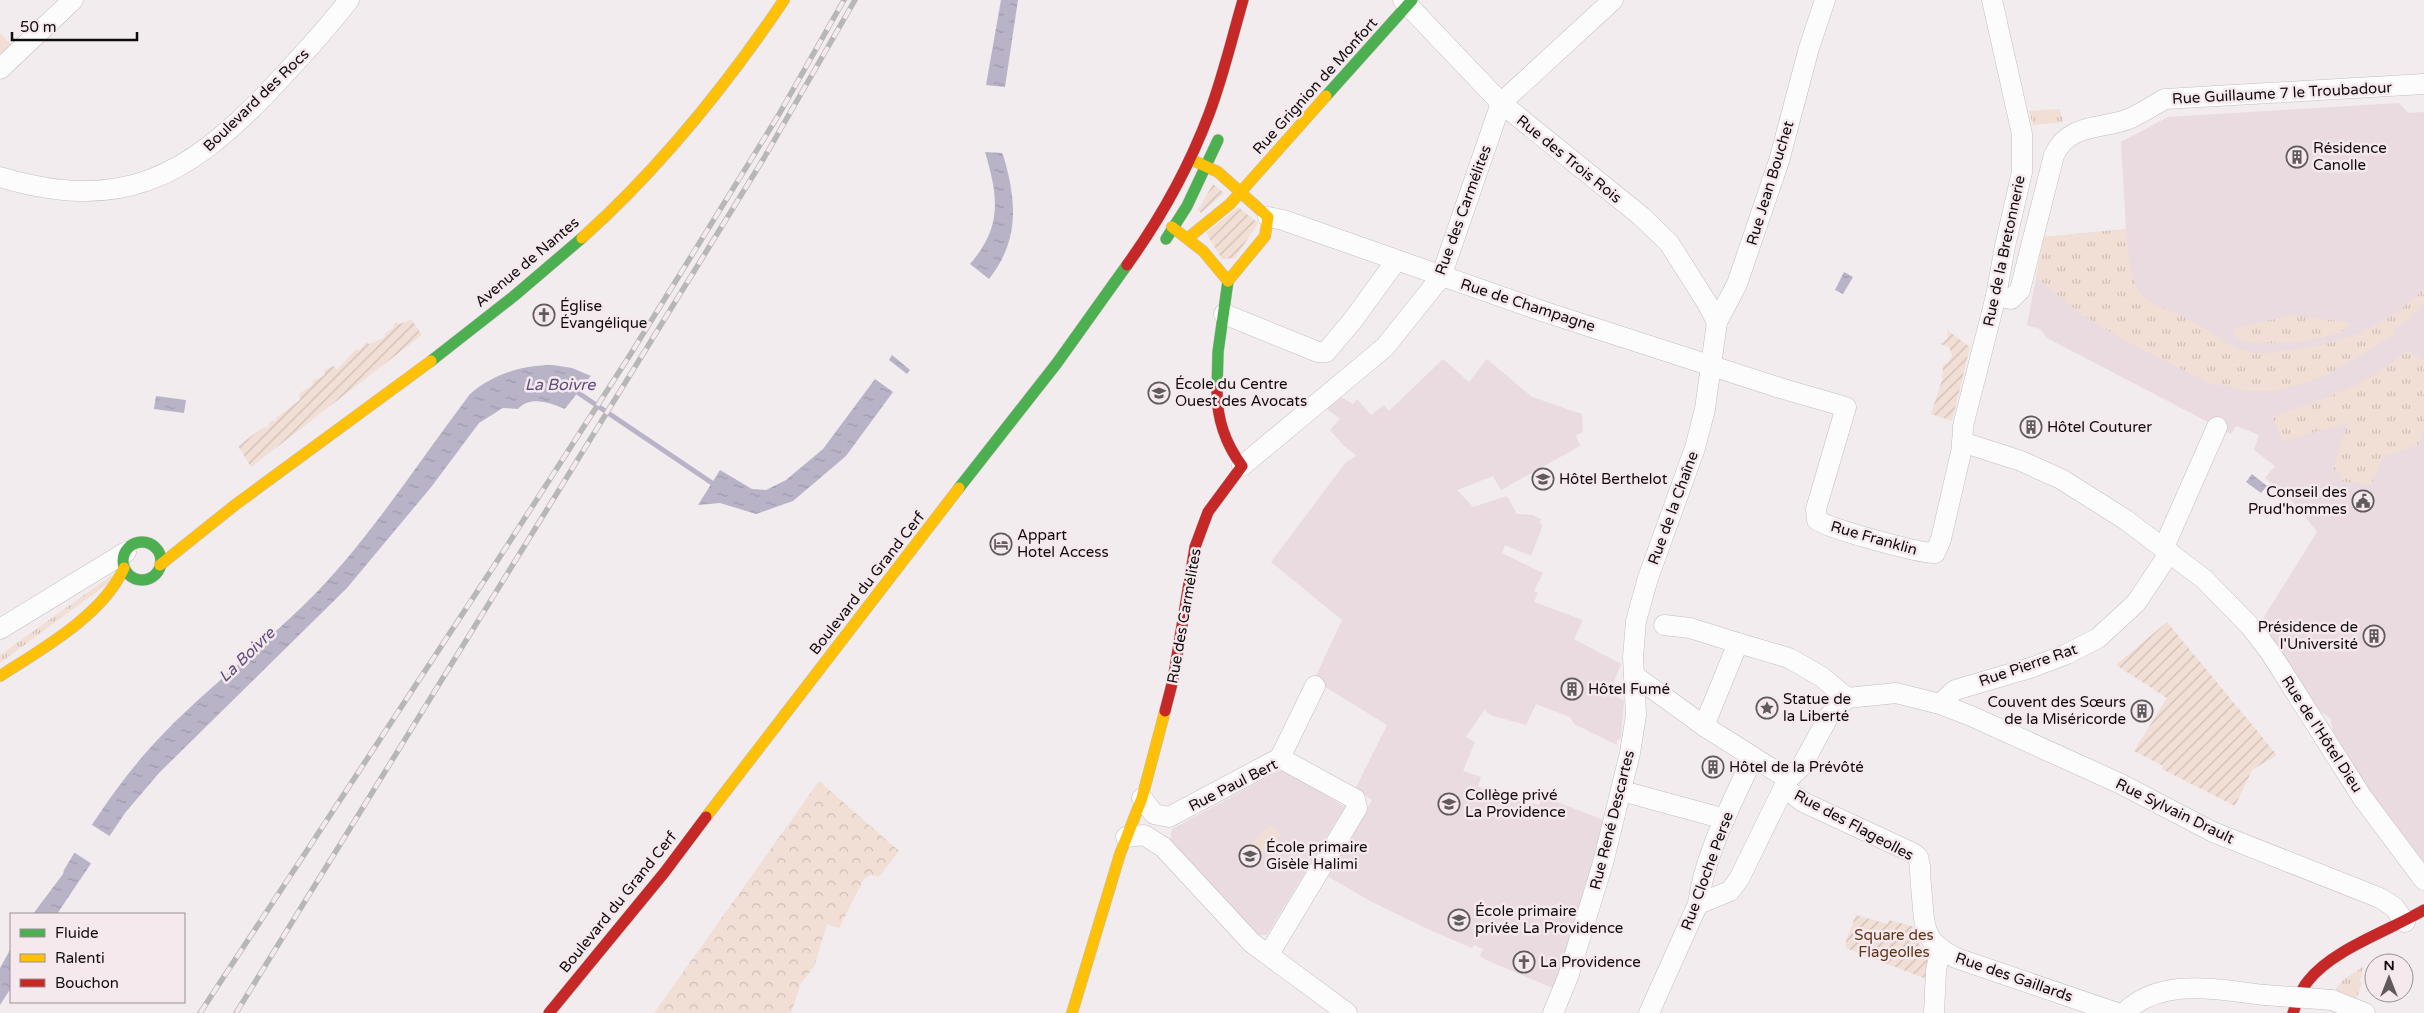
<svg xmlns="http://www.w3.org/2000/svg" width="2424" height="1013" font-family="'Varela Round',sans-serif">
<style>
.built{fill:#e9dbe0}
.grass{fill:url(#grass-tufts)}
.park{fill:url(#park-crowns)}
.garden{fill:url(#garden-furrows)}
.pitch{fill:#f1dfd6}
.water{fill:url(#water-ripples)}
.pier{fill:#f2ecee}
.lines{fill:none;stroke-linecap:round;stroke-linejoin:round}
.stream{stroke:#b9b3c8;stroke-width:5}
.street-casing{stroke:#c3bec0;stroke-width:21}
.fast-casing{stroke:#c3bec0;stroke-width:12}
.slow-casing{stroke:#c3bec0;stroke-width:12}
.jam-casing{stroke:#c3bec0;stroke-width:12}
.street{stroke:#fdfcfc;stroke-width:20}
.fast{stroke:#4caf50;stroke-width:11}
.slow{stroke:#ffc107;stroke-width:11}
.jam{stroke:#c62828;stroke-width:11}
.rail-casing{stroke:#b8b7b8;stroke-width:5.5}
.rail{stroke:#f5e9ed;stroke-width:4;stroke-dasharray:11;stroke-linecap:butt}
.street-bridge-casing{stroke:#c3bec0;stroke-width:21;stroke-linecap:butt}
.street-bridge{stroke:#fdfcfc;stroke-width:20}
.labels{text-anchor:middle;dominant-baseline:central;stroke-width:5;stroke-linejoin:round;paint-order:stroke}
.street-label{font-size:15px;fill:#100c0d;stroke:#f5e9ed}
.poi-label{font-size:15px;fill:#100c0d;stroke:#f5e9ed;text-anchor:start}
.park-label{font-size:15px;fill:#5f3518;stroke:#f5e9ed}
.water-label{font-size:16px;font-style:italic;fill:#5a4f7d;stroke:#f5e9ed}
</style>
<defs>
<pattern id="grass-tufts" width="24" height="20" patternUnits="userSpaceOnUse" patternTransform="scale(1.25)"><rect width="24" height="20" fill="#f1dfd6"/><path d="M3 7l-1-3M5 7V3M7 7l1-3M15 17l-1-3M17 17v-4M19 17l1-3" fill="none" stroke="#cebeb6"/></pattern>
<pattern id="park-crowns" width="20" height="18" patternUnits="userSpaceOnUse" patternTransform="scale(1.25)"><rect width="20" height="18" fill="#f1dfd6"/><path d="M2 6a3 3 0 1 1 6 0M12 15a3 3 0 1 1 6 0" fill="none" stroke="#cebeb6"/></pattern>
<pattern id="garden-furrows" width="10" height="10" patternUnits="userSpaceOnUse" patternTransform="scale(1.25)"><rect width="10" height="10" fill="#f1dfd6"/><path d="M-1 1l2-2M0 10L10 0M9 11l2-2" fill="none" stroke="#cebeb6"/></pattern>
<pattern id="water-ripples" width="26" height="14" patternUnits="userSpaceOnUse" patternTransform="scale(1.25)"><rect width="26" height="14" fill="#b9b3c8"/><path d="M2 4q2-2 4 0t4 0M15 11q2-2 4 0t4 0" fill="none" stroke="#9e99ab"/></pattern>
</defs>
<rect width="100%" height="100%" fill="#f2ecee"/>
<g class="built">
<path d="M 2399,103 L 2408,113 L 2424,112 L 2424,868 L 2334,743 L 2331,719 L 2317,709 L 2259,625 L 2317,532 L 2295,504 L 2265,478 L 2275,466 L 2254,450 L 2259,435 L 2236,426 L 2231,434 L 2047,338 L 2040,329 L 2027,325 L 2044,237 L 2126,229 L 2121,142 L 2168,117 Z"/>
<path d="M 1443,359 L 1469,382 L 1487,359 L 1532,397 L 1582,414 L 1583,432 L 1576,435 L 1580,446 L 1501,490 L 1493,476 L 1457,490 L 1473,507 L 1507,496 L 1517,514 L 1532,515 L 1541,519 L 1540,524 L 1543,525 L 1531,556 L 1505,545 L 1502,553 L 1543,573 L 1534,591 L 1538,593 L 1534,602 L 1583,620 L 1574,639 L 1621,664 L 1610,692 L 1624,701 L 1621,738 L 1617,740 L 1617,745 L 1574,724 L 1570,717 L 1536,704 L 1526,725 L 1493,716 L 1486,712 L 1485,709 L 1466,737 L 1475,742 L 1463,771 L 1481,777 L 1478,787 L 1531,805 L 1532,803 L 1539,805 L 1542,796 L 1606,821 L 1555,989 L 1486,960 L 1480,956 L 1483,949 L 1474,945 L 1472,948 L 1432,931 L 1372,902 L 1327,876 L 1372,800 L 1355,789 L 1387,725 L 1314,680 L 1342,620 L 1271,562 L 1346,462 L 1357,456 L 1344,446 L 1330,430 L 1340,419 L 1327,409 L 1341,397 L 1353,404 L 1357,399 L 1371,415 L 1384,405 L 1389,411 Z"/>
<path d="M 1283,769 L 1345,807 L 1267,935 L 1258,935 L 1170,840 L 1172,829 Z"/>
</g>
<g class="grass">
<path d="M 0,33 L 13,46 L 0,57 Z"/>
<path d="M 2060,109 L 2063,122 L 2033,125 L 2029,111 Z"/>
<path d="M 2126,229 C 2128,250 2129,291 2150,302 C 2165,310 2181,314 2195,323 C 2212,332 2229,348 2248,352 C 2259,355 2271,352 2282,351 C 2336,346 2386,329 2424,288 L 2424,302 L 2413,315 L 2395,328 L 2395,334 L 2329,374 L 2298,385 L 2274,391 L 2245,391 L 2224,385 L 2211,384 L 2126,341 L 2082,315 L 2036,277 L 2044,237 Z"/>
<path d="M 2291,315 L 2346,322 L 2351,325 C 2339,340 2269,346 2250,342 C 2244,341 2237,338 2232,334 L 2234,329 Z"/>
<path d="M 2406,351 L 2424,359 L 2424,430 L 2418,445 L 2384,456 L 2371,485 L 2339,481 L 2342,474 L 2333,469 L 2347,423 L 2283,441 L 2272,417 C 2321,400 2369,386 2406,351 Z"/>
<path d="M 112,575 L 114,579 L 0,663 L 0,655 Z"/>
<path d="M 2364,966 L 2360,981 L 2362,983 L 2356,1000 L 2333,992 L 2343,980 Z"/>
</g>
<path class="park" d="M 819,781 L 899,851 L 879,877 L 871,875 L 864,879 L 839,928 L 827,924 L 814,967 L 801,983 L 791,1013 L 654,1013 Z"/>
<g class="garden">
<path d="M 1213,184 L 1224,193 L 1201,213 L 1198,210 Z"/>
<path d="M 1238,207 L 1258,223 L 1235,258 L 1222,259 L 1206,233 Z"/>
<path d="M 411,319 L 422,335 L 251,467 L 238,446 L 264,427 L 267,428 L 271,421 L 276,421 L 276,418 L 300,400 L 299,394 L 312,385 L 313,381 L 325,375 L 324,370 L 334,366 L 337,370 L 356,349 L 360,350 L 366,342 L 369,344 L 384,338 L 385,334 L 394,327 L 394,324 L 397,322 L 400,324 Z"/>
<path d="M 1947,330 L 1970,347 L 1952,421 L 1931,414 L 1942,380 L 1943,365 L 1948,363 L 1952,355 L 1949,347 L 1938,343 L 1944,342 L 1948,338 Z"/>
<path d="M 2167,622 L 2277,755 L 2252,770 L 2235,806 L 2162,769 L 2163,766 L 2134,751 L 2167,698 L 2116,665 Z"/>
<path d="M 1856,915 L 1888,924 L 1889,920 L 1915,927 L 1913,936 C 1928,954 1928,957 1929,980 L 1846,948 L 1846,941 Z"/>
</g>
<path class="pitch" d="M 1271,825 L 1281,835 L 1252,862 L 1242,851 Z"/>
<g class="water">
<path d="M 1001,0 L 1018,0 L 1005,87 L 986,85 Z"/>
<path d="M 985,152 L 1002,153 L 1004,158 C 1017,203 1019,241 989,279 L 970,264 C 1003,226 998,196 985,152 Z"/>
<path d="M 1844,272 L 1853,277 L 1843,294 L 1835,290 Z"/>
<path d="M 892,355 L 910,370 L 907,374 L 889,360 Z"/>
<path d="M 553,365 L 572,368 L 591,376 L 565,409 C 551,403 530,395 518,409 L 503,408 L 479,423 L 432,486 L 347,588 L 159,773 L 125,813 L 57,914 L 33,914 L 63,874 L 64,870 C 93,821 124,774 164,733 C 213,683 269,641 317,592 C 374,532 420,460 470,394 C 493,374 522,365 553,365 Z"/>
<path d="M 875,379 L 893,392 L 846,456 L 793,501 L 756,514 L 720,503 L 698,505 L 720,470 L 752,489 L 766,490 L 786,480 L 823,449 Z"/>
<path d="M 156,396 L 186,400 L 184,413 L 154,409 Z"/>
<path d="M 2252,474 L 2267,486 L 2261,493 L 2246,482 Z"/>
<path d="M 11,948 L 11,988 L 0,1005 L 0,968 Z"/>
</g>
<g class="pier">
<path d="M 591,376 L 593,377 L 567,411 L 565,409 Z"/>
<path d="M 89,823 L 111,837 L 92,864 L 72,851 Z"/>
</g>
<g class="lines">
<path class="stream" d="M 574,390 L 718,487"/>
<g class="street-casing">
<g id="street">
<path d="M 1403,0 L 1501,103 L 1641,216 L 1669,243 L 1707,303 L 1717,322"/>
<path d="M 0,69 L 73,0"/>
<path d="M 0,177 C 121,213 186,178 269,91 C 297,61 324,33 349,0"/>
<path d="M 1268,217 L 1283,220 L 1545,312 L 1780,388 L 1846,407 L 1816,509 L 1817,520 C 1826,528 1922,554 1935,553 L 1941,539 L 1962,448 L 1963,426 L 1996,296 L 2005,246 L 2022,172 L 2022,134 L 1992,0"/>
<path d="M 1996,296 L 2011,299 L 2020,290 L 2054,155 C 2069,122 2103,130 2131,118 C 2143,112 2154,105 2165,99 L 2424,84"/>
<path d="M 1224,314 L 1318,352 L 1326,352 L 1353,320 L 1396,261"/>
<path d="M 1962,442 L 2021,461 L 2061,479 L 2126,520 L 2204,579 L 2250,626 L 2270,652 L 2362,797 L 2424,880"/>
<path d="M 1242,466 L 1385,347 L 1441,277 L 1501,103 L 1613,0"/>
<path d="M 2164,547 L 2217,427"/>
<path d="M 1664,625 L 1690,628 L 1738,643"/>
<path d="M 0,629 L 126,552"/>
<path d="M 1635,676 L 1704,726 L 1788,779 L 1801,767 L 1829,716 L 1847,698 L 1896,693 L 1940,704 L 1971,716 L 2121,784 L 2213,832 L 2380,898 L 2394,907 L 2405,922"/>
<path d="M 1940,704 L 1955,690 L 2033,667 L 2067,654 L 2098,638 L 2136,603 L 2170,552"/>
<path d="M 1704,726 L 1738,643 L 1789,658 L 1822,677 L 1847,698"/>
<path d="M 1280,758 L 1315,686"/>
<path d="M 1784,787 L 1803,802 L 1913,853 L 1918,857 L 1920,866 C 1920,880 1922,895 1923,909 C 1925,938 1932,945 1956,958 L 2117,1013"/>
<path d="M 1622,791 L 1725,819"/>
<path d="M 1142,798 L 1154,814 L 1169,817 L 1280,758 L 1355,799 L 1357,808 L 1269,954"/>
<path d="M 1126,837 L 1144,835 L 1163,847 L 1252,943 L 1347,1013"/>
<path d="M 1698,904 L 1730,891 L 1739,879 L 1788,779"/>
<path d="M 2332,1000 L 2365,1013"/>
<path d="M 1553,1013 L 1568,977 L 1603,863 L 1630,753 L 1636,715 L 1633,657 L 1636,621 L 1648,578 L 1695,448 L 1705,409 L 1717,322 L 1737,284 L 1779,161 L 1809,48 L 1825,0"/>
<path d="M 1649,1013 L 1698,904 C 1705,852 1732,804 1753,757"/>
<path d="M 1934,1013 L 1936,971 L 1940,949"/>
<path d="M 2124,1013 C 2162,976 2218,990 2265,995"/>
</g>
</g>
<g class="fast-casing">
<g id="fast">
<path d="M 1326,96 L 1412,0"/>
<path d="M 1166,239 L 1187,206 L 1218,140"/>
<path d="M 431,361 L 514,296 L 582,238"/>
<path d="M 1217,391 L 1218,352 L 1228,281"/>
<path d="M 959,488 L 1057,363 L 1127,265"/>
<circle cx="142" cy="561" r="19"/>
</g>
</g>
<g class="slow-casing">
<g id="slow">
<path d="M 1190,159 L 1218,172 L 1268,217 L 1265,236 L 1228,281"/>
<path d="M 1172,227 L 1203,251 L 1228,281"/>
<path d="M 582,238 C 660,168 726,86 784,0"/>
<path d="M 1188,238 L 1230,204 L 1326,96"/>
<path d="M 160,565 L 235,505 L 431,361"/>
<path d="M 0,676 C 42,649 103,615 124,568"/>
<path d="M 706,817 L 959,488"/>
<path d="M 1072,1013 L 1120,854 L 1142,798 L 1165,711"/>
</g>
</g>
<g class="jam-casing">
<g id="jam">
<path d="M 1127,265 C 1160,219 1189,167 1209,114 C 1223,77 1232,38 1243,0"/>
<path d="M 1165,711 L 1173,680 L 1195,547 L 1208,512 L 1242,466 C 1225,443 1217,420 1217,391"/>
<path d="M 549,1013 L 664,873 L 706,817"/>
<path d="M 2293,1013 C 2297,1002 2300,990 2308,981 C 2333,949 2389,931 2424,910"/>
</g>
</g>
<use href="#street" class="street"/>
<use href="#fast" class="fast"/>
<use href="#slow" class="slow"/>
<use href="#jam" class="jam"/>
<g class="rail-casing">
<g id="rail">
<path d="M 200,1013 L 492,569 L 630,355 L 778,116 L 844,0"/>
<path d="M 236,1013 L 764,158 L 855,0"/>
</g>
</g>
<use href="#rail" class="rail"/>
<g class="street-bridge-casing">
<path id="street-bridge" d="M 2265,995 L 2332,1000"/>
</g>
<use href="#street-bridge" class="street-bridge"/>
</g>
<defs>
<g id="building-ring" transform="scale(1.125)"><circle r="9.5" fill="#f5e9ed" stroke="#5f5a5c" stroke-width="1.5"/><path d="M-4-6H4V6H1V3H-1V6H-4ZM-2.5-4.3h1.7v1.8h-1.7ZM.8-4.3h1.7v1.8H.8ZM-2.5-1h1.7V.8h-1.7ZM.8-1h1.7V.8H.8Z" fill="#5f5a5c"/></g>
<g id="church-ring" transform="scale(1.125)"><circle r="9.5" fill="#f5e9ed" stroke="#5f5a5c" stroke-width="1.5"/><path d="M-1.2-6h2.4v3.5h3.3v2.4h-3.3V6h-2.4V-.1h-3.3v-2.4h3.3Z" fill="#5f5a5c"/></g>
<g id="university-ring" transform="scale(1.125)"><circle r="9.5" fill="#f5e9ed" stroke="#5f5a5c" stroke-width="1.5"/><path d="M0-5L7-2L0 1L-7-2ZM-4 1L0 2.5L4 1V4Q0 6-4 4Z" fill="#5f5a5c"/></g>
<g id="civic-ring" transform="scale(1.125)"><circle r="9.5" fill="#f5e9ed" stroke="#5f5a5c" stroke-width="1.5"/><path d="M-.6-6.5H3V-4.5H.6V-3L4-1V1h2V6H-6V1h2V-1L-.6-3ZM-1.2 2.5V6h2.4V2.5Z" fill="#5f5a5c"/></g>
<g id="hotel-ring" transform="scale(1.125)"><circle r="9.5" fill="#f5e9ed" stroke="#5f5a5c" stroke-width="1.5"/><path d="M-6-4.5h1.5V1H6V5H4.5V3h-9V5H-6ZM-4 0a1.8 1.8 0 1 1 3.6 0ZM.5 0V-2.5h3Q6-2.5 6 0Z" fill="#5f5a5c"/></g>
<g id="sight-ring" transform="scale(1.125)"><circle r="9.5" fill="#f5e9ed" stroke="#5f5a5c" stroke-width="1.5"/><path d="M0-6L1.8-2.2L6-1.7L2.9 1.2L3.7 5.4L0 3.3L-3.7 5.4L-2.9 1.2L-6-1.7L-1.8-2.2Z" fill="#5f5a5c"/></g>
<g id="school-ring" transform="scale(1.125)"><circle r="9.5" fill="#f5e9ed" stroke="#5f5a5c" stroke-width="1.5"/><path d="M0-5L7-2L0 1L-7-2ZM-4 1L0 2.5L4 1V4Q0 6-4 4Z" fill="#5f5a5c"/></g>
</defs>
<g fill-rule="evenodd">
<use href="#building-ring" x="2297" y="157"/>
<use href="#church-ring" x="544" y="315"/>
<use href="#university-ring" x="1159" y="393"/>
<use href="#building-ring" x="2031" y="427"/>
<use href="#university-ring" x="1543" y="479"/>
<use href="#civic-ring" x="2363" y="501"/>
<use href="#hotel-ring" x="1001" y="544"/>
<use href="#building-ring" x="2374" y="636"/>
<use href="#building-ring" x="1572" y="689"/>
<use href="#sight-ring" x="1767" y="708"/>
<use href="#building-ring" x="2142" y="711"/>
<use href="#building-ring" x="1713" y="767"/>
<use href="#school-ring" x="1449" y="804"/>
<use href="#school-ring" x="1250" y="856"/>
<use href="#school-ring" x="1459" y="920"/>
<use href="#church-ring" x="1524" y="962"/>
</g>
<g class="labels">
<g class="street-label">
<text transform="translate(1315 86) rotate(-48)">Rue Grignion de Monfort</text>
<text transform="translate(2282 93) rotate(-3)">Rue Guillaume 7 le Troubadour</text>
<text transform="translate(256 100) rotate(-44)">Boulevard des Rocs</text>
<text transform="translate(1569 159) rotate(39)">Rue des Trois Rois</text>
<text transform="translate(1770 183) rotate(-73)">Rue Jean Bouchet</text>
<text transform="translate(1463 210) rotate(-70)">Rue des Carmélites</text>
<text transform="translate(2004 251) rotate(-78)">Rue de la Bretonnerie</text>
<text transform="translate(527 262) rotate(-40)">Avenue de Nantes</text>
<text transform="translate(1528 305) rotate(18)">Rue de Champagne</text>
<text transform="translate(1673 508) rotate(-70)">Rue de la Chaîne</text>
<text transform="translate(1874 538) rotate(16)">Rue Franklin</text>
<text transform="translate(867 583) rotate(-52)">Boulevard du Grand Cerf</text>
<text transform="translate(1184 616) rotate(-80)">Rue des Carmélites</text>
<text transform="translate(2028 665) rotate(-19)">Rue Pierre Rat</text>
<text transform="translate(2322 734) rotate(57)">Rue de l'Hôtel Dieu</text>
<text transform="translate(1233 785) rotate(-27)">Rue Paul Bert</text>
<text transform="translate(2175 811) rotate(26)">Rue Sylvain Drault</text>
<text transform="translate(1612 820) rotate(-76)">Rue René Descartes</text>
<text transform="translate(1854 825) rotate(28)">Rue des Flageolles</text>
<text transform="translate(1707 871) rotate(-70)">Rue Cloche Perse</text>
<text transform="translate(618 902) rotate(-51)">Boulevard du Grand Cerf</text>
<text transform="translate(2014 977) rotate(19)">Rue des Gaillards</text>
</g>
<g class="poi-label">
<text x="2313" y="148">Résidence<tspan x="2313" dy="17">Canolle</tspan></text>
<text x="560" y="306">Église<tspan x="560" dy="17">Évangélique</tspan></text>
<text x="1175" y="384">École du Centre<tspan x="1175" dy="17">Ouest des Avocats</tspan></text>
<text x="2047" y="427">Hôtel Couturer</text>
<text x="1559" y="479">Hôtel Berthelot</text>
<text x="2347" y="492" text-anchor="end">Conseil des<tspan x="2347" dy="17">Prud'hommes</tspan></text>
<text x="1017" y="535">Appart<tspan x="1017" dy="17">Hotel Access</tspan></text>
<text x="2358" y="627" text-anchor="end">Présidence de<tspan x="2358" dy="17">l'Université</tspan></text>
<text x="1588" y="689">Hôtel Fumé</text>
<text x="1783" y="699">Statue de<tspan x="1783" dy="17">la Liberté</tspan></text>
<text x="2126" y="702" text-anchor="end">Couvent des Sœurs<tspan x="2126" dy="17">de la Miséricorde</tspan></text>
<text x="1729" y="767">Hôtel de la Prévôté</text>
<text x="1465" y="795">Collège privé<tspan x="1465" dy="17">La Providence</tspan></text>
<text x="1266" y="847">École primaire<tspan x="1266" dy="17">Gisèle Halimi</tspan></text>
<text x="1475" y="911">École primaire<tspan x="1475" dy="17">privée La Providence</tspan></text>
<text x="1540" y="962">La Providence</text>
</g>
<g class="park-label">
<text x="1894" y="935">Square des<tspan x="1894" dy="17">Flageolles</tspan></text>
</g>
<g class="water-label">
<text x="560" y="385">La Boivre</text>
<text transform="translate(247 655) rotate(-44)">La Boivre</text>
</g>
</g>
<rect x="10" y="913" width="175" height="90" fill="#f5e9ed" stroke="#999193"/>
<rect x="20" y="929" width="25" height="8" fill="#4caf50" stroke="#999193"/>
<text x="55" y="938" font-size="15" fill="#100c0d">Fluide</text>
<rect x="20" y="954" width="25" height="8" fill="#ffc107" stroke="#999193"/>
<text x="55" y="963" font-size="15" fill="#100c0d">Ralenti</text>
<rect x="20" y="979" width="25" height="8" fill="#c62828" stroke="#999193"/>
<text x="55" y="988" font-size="15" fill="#100c0d">Bouchon</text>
<g transform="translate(2389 978)"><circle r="24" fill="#f5e9ed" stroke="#999193"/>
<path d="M0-4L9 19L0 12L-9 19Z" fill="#5f5a5c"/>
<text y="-8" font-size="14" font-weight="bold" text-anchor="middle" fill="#100c0d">N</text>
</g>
<path d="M12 32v8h125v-8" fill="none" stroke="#100c0d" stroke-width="2.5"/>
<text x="20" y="32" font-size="15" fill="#100c0d" stroke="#f5e9ed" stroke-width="4" paint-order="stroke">50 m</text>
</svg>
